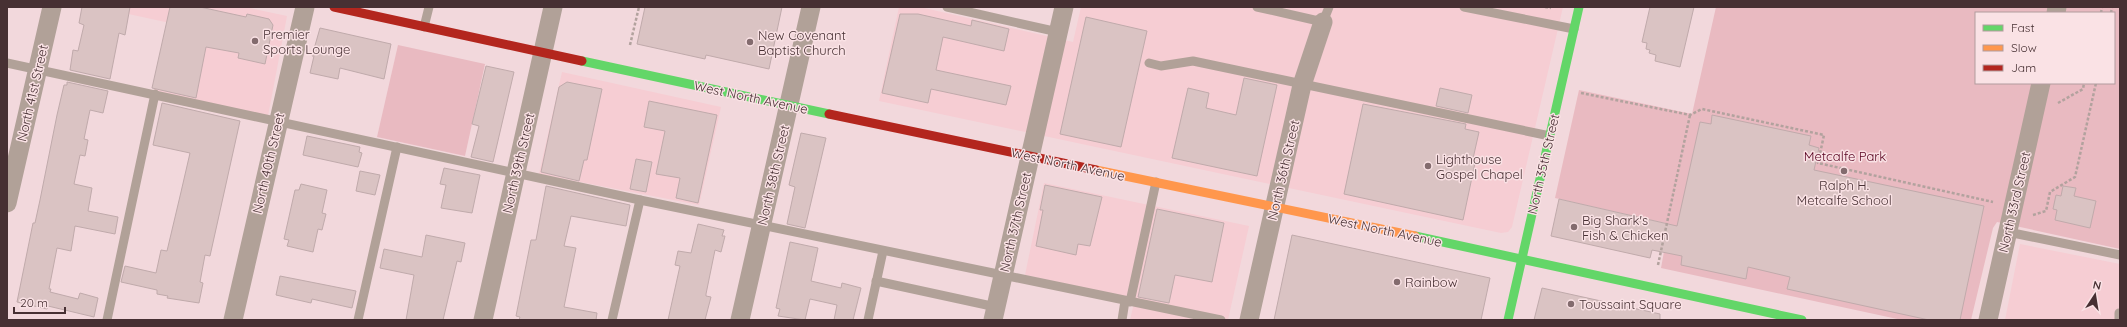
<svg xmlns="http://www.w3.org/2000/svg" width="2127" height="327" font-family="Quicksand,sans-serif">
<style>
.built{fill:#f6cdd3}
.green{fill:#e9bac1;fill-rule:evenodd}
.building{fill:#dac3c3;stroke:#c0aaab}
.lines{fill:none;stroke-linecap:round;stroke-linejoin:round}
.path{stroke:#b2a29e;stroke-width:2.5;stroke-dasharray:3 2;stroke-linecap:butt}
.lane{stroke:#b1a198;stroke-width:9}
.street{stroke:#b1a198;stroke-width:19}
.fast{stroke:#63d668;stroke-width:9}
.slow{stroke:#ff974d;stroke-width:9}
.jam{stroke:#b3261e;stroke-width:9}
.poi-dot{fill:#836b6e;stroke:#fae2e5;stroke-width:1.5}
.labels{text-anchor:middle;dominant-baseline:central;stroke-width:3;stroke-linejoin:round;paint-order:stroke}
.poi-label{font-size:13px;fill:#473033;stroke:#fae2e5;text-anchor:start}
.street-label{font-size:13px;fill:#473033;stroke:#fae2e5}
.park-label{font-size:13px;fill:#56001e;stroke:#fae2e5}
</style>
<rect width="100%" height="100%" fill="#f2d8dc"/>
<g class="built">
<path d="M 96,7 L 245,7 L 287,16 L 268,116 L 154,91 L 170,23 Z"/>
<path d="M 899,7 L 920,7 L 1073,42 L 1081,7 L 1563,7 L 1512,227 L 1508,232 L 1501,233 L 879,101 Z"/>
<path d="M 562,72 L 721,107 L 699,205 L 539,174 Z"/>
<path d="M 1044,183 L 1249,226 L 1228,320 L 1130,320 L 1135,299 L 1025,275 Z"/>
<path d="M 2020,244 L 2120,264 L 2120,320 L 2005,320 Z"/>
</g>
<g class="green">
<path d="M 1716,7 L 2120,7 L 2120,249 L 1997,222 L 1993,228 L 1971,320 L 1902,320 L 1661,268 L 1669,224 L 1555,198 L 1579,90 L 1692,114 ZM 1976,13 L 2114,13 L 2114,83 L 1976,83 Z"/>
<path d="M 398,45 L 485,64 L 465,156 L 377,137 Z"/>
</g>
<g class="building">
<path d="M 82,7 L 130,7 L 125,35 L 119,33 L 110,79 L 70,70 L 73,50 L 78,51 L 84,25 L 79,23 Z"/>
<path d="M 170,7 L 200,7 L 246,17 L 247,14 L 269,19 L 273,25 L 265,64 L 238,58 L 239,53 L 206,47 L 196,98 L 152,88 Z"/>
<path d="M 645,7 L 782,7 L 769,69 L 706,55 L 705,59 L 637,44 Z"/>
<path d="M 1650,7 L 1694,7 L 1680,67 L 1655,61 L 1656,55 L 1649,53 L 1650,50 L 1646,49 L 1647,43 L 1642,42 Z"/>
<path d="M 900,14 L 918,14 L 971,26 L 972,20 L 1009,29 L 1004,51 L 943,37 L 936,70 L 1011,86 L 1006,105 L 931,89 L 928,103 L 882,93 Z"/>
<path d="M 1086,17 L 1147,31 L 1121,147 L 1060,134 Z"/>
<path d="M 320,28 L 391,44 L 384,79 L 340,68 L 338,79 L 310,73 L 314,56 L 312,56 Z"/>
<path d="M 486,66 L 514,72 L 493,162 L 471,157 L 479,126 L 472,124 Z"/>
<path d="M 1244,78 L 1277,85 L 1257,176 L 1172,158 L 1188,88 L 1209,93 L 1206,108 L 1236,115 Z"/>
<path d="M 67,82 L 108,91 L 103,113 L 90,110 L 84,139 L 88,140 L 85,156 L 80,155 L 74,184 L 92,188 L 88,211 L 118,217 L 115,234 L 75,226 L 71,251 L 57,248 L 49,289 L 51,289 L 50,292 L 78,299 L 80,293 L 98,298 L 94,317 L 48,306 L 47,309 L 17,302 L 33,223 L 35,223 L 40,200 L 57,115 L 64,85 L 67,85 Z"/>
<path d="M 567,82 L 602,89 L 587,160 L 584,160 L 579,181 L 541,172 L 559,87 Z"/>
<path d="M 1440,88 L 1472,95 L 1468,113 L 1436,106 Z"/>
<path d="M 649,101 L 717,115 L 698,203 L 676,198 L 680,178 L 656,174 L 665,131 L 644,127 Z"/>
<path d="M 162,103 L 240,121 L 210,256 L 205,255 L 200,282 L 203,283 L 199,303 L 167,298 L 168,296 L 157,294 L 157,290 L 121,282 L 125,266 L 156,273 L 161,250 L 167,251 L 181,192 L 190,153 L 153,145 Z"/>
<path d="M 1363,104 L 1466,124 L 1465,129 L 1479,132 L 1472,163 L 1475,163 L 1463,220 L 1344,194 Z"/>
<path d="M 1712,115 L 1811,136 L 1809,145 L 1819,148 L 1814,170 L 1984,206 L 1960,320 L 1929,320 L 1787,289 L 1790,277 L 1748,267 L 1746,279 L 1681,265 L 1682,256 L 1652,250 L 1650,258 L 1551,236 L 1559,199 L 1677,226 L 1700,122 L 1711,124 Z"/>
<path d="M 801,133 L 826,138 L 805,228 L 787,224 L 795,187 L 789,185 Z"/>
<path d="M 307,136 L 360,147 L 359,152 L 362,153 L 358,167 L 303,155 Z"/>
<path d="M 636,159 L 652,162 L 646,192 L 630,189 Z"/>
<path d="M 444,168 L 480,175 L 472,213 L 441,208 L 446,185 L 440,184 Z"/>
<path d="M 360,171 L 380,175 L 375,195 L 356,191 Z"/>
<path d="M 301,184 L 327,190 L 322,213 L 326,214 L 322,230 L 318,229 L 313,252 L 287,246 L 289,240 L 284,239 L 295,190 L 299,190 Z"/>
<path d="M 1045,185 L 1102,197 L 1090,246 L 1078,244 L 1076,255 L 1036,246 L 1043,210 L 1040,210 Z"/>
<path d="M 546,186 L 630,205 L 626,226 L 571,216 L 564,246 L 576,248 L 564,307 L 597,313 L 596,320 L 519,320 L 520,317 L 516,316 L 531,240 L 536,240 Z"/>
<path d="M 2063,186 L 2076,188 L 2074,196 L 2096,201 L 2090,228 L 2055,220 L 2057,210 L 2053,209 L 2056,195 L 2061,196 Z"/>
<path d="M 1157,209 L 1224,223 L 1212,282 L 1175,275 L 1169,303 L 1138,297 Z"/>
<path d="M 698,224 L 724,230 L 722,236 L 725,236 L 721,252 L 715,250 L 706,294 L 706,296 L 711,297 L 705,320 L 668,320 L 680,266 L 675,265 L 678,251 L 691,253 Z"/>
<path d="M 426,235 L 465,243 L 461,262 L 457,261 L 443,320 L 406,320 L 414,275 L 380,268 L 384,249 L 422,257 Z"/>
<path d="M 1292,235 L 1490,278 L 1481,320 L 1274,320 Z"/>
<path d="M 790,242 L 818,248 L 811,281 L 841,288 L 842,283 L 861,288 L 853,320 L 834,320 L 837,305 L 810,299 L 805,320 L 778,316 L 780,309 L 776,308 Z"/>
<path d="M 280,276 L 356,291 L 352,308 L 312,299 L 311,303 L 276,295 Z"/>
<path d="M 1542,288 L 1660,314 L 1660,320 L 1534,320 Z"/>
</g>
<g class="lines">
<g class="path">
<path d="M 1545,7 L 1551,8"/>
<path d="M 2101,13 L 2102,7"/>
<path d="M 2111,13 L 2112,7"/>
<path d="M 630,45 L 639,7"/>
<path d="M 1581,93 L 1690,115 L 1702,109 L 1824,135 L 1818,163 L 1993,202"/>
<path d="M 2058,103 L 2083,89 L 2084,83"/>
<path d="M 2033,215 L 2046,211 L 2050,192 L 2075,177 L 2096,83"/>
<path d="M 1658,265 L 1690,115"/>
</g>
<g class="lane">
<path d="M 947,7 L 1058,32"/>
<path d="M 1257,7 L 1323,22 L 1329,7"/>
<path d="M 1464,7 L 1574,29"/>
<path d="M 424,27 L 429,7"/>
<path d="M 7,63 L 640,200 L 1221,320"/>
<path d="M 1149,63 L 1161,66 L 1193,61 L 1550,136"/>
<path d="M 2008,232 L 2120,255"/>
<path d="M 876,281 L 996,307"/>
<path d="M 1130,302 L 1156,182"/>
<path d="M 107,320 L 155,94"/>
<path d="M 358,320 L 397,147"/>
<path d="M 612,320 L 640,200"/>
<path d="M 868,320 L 883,251"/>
<path d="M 1122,320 L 1125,301"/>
<path d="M 2119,320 L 2119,313"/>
</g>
<g class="street">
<path d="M 2056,13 L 2057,7"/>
<path d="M 7,203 L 52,7"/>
<path d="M 233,320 L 305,7"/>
<path d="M 483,320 L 553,7"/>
<path d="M 740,320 L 811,7"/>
<path d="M 993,320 L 1064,7"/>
<path d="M 1249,320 L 1302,85 L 1323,22"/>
<path d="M 1988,320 L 2041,83"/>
</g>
<g class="fast">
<path d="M 582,61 L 829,114"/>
<path d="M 1415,236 L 1802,320"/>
<path d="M 1508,320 L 1579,7"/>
</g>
<path class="slow" d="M 1096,170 L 1415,236"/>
<g class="jam">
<path d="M 334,7 L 582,61"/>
<path d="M 829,114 L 1096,170"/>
</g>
</g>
<g class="poi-dot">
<circle cx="255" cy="41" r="4"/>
<circle cx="750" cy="42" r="4"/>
<circle cx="1428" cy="166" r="4"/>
<circle cx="1844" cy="171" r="4"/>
<circle cx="1574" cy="227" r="4"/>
<circle cx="1397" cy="282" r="4"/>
<circle cx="1571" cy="304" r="4"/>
</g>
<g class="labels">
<g class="poi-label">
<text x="263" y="34">Premier<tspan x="263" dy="15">Sports Lounge</tspan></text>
<text x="758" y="35">New Covenant<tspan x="758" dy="15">Baptist Church</tspan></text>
<text x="1436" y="159">Lighthouse<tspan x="1436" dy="15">Gospel Chapel</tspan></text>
<text x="1844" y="185" text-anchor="middle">Ralph H.<tspan x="1844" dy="15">Metcalfe School</tspan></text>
<text x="1582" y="220">Big Shark's<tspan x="1582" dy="15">Fish &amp; Chicken</tspan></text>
<text x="1405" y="282">Rainbow</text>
<text x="1579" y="304">Toussaint Square</text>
</g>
<g class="street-label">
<text transform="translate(32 93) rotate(-77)">North 41st Street</text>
<text transform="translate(751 97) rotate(12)">West North Avenue</text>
<text transform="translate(268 163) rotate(-77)">North 40th Street</text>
<text transform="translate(518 163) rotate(-77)">North 39th Street</text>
<text transform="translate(1068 164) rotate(12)">West North Avenue</text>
<text transform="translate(1543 164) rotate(-77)">North 35th Street</text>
<text transform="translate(1283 170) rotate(-77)">North 36th Street</text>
<text transform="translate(773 175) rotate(-77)">North 38th Street</text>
<text transform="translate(2014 202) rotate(-77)">North 33rd Street</text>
<text transform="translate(1015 222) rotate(-77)">North 37th Street</text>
<text transform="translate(1385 230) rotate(12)">West North Avenue</text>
</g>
<g class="park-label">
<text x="1845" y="156">Metcalfe Park</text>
</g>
</g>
<rect width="2127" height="327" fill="none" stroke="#473033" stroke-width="16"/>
<rect x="1975" y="12" width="140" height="72" fill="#fae2e5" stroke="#b29b9e"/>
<rect x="1983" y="25" width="20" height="6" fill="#63d668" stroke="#b29b9e"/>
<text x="2011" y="32" font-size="12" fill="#473033">Fast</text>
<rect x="1983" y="45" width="20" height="6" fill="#ff974d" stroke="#b29b9e"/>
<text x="2011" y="52" font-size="12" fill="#473033">Slow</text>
<rect x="1983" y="65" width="20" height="6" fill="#b3261e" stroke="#b29b9e"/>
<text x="2011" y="72" font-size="12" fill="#473033">Jam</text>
<g transform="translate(2095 295) rotate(12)" stroke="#fae2e5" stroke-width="3" paint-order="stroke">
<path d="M0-3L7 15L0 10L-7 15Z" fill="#473033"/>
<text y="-6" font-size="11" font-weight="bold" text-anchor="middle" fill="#473033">N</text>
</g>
<path d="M14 307v6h51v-6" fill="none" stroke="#473033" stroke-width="2"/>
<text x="20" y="307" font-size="12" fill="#473033" stroke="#fae2e5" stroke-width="3" paint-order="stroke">20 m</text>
</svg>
